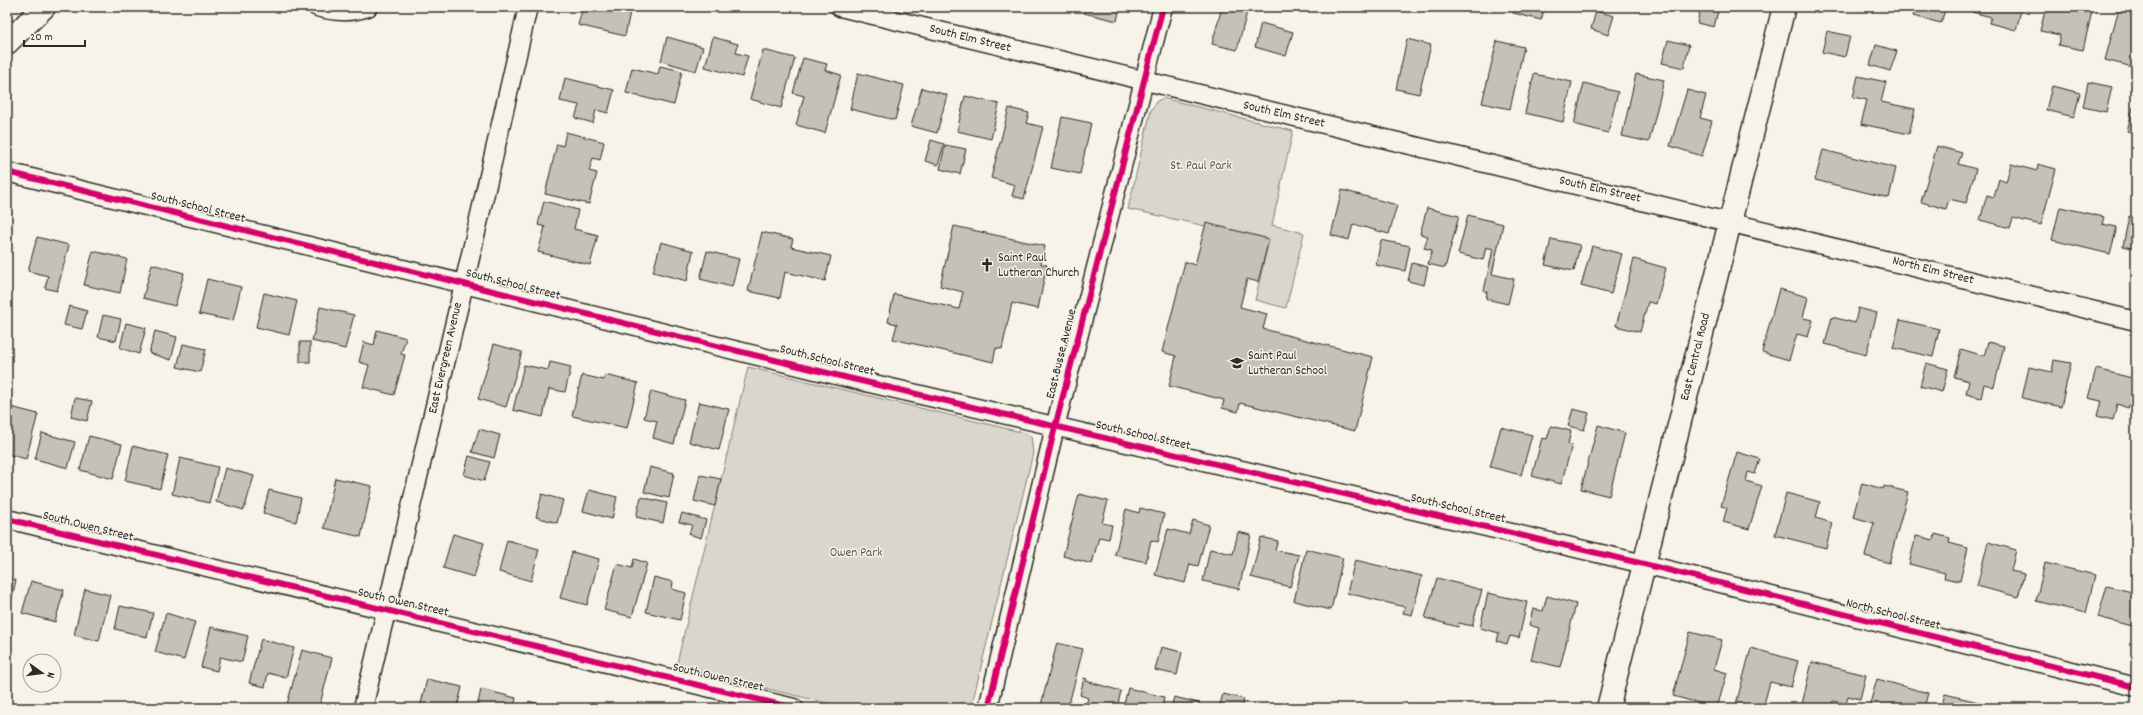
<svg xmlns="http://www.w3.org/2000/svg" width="2143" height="715" font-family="Dekko,sans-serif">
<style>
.green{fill:#dad6cc;stroke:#82807c}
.building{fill:#c4c1b9;stroke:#2b2b2b}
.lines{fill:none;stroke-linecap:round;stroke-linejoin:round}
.minor-casing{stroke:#2b2b2b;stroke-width:21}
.secondary-casing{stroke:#2b2b2b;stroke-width:25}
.primary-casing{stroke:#2b2b2b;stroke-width:25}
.minor{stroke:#f7f3e8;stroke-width:18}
.secondary{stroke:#f7f3e8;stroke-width:22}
.primary{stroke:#f7f3e8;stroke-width:22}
.cycleway-casing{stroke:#f7f3e8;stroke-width:8}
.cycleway{stroke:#d6006c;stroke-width:6}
.labels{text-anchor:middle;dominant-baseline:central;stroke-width:3;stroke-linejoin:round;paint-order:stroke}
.street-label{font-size:13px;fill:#2b2b2b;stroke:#f7f3e8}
.park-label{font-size:13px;fill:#575653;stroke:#f7f3e8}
.poi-label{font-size:13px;fill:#2b2b2b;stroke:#f7f3e8;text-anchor:start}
</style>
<rect width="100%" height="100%" fill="#f7f3e8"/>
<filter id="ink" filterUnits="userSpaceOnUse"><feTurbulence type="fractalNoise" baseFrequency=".025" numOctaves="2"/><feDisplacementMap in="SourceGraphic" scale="8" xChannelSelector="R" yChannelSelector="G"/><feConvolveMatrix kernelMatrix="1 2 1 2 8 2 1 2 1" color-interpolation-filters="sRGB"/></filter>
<g filter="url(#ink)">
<g class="green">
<path d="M 1163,98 L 1293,131 L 1272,225 L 1304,233 L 1286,308 L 1255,300 L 1269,240 L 1128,209 L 1151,110 L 1157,101 Z"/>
<path d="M 748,367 L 1025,433 L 1031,436 L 1033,453 L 971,708 L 848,708 L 676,667 Z"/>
</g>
<g class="building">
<path d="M 583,7 L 631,7 L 625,36 L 578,25 Z"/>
<path d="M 1085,7 L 1120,7 L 1117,21 L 1084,13 Z"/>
<path d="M 1222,7 L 1248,8 L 1237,50 L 1212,44 Z"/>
<path d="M 1514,7 L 1545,7 L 1541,20 L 1513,13 Z"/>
<path d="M 1701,7 L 1719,7 L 1714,27 L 1697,23 Z"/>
<path d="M 1916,7 L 1946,7 L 1941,23 L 1913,16 Z"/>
<path d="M 1973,7 L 2022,7 L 2016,30 L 1989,23 L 1991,17 L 1972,12 Z"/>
<path d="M 2046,7 L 2065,10 L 2066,7 L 2093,7 L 2083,50 L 2058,45 L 2060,35 L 2040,31 Z"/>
<path d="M 2119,8 L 2136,12 L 2136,55 L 2133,67 L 2105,60 Z"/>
<path d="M 1596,11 L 1614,16 L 1608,35 L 1591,29 Z"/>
<path d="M 1261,23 L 1293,32 L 1286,56 L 1255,47 Z"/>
<path d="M 1827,31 L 1850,36 L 1845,57 L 1822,52 Z"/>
<path d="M 667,37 L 703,47 L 696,71 L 661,61 Z"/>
<path d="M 713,37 L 738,44 L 736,53 L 748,56 L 742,77 L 705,67 Z"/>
<path d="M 1407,39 L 1431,45 L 1419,94 L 1396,89 Z"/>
<path d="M 1668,40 L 1689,45 L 1684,68 L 1662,63 Z"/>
<path d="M 1497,41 L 1524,47 L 1510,109 L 1482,103 Z"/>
<path d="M 1876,45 L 1897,51 L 1890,71 L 1870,65 Z"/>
<path d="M 763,50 L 795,58 L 781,108 L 750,99 Z"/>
<path d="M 803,58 L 827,64 L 825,70 L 841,75 L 825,133 L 796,125 L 804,96 L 793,93 Z"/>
<path d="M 660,66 L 682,71 L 674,105 L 626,93 L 632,68 L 658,74 Z"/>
<path d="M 858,73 L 904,85 L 895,120 L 850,109 Z"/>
<path d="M 1534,74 L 1572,82 L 1563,122 L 1525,113 Z"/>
<path d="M 1636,74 L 1664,80 L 1649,142 L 1622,136 Z"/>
<path d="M 1858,76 L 1886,82 L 1881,102 L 1915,109 L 1909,134 L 1861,124 L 1867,100 L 1853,97 Z"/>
<path d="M 565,78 L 614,90 L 608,113 L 596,110 L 593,123 L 575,118 L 579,105 L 560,101 Z"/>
<path d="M 2088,82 L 2112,87 L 2106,112 L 2083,107 Z"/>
<path d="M 1584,83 L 1618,92 L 1608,133 L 1574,124 Z"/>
<path d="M 2052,86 L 2080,93 L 2074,117 L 2046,110 Z"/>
<path d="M 922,88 L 947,95 L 937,133 L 911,126 Z"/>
<path d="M 1687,90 L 1706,95 L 1700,118 L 1712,121 L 1702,156 L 1670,146 Z"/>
<path d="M 965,96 L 999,104 L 991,139 L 957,131 Z"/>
<path d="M 2133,107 L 2136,108 L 2136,134 L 2127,131 Z"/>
<path d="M 1009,108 L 1029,113 L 1026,123 L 1043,127 L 1024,199 L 1012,196 L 1015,185 L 991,178 Z"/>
<path d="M 1062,117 L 1091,123 L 1080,174 L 1051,168 Z"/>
<path d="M 566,132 L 604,142 L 600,160 L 593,158 L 589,171 L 597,173 L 589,204 L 545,194 L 557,144 L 563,146 Z"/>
<path d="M 931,140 L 944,144 L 938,165 L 925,161 Z"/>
<path d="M 945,145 L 966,149 L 960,174 L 940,169 Z"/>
<path d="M 1937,146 L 1962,153 L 1958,164 L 1976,169 L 1966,203 L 1949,199 L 1946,209 L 1921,202 Z"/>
<path d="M 1823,150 L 1896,168 L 1889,198 L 1815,180 Z"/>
<path d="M 2011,164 L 2037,171 L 2038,164 L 2056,169 L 2041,225 L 2013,218 L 2010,228 L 1980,220 L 1987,195 L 1994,197 L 1999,179 L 2006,182 Z"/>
<path d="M 1342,190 L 1397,205 L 1389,234 L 1353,224 L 1349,240 L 1331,235 Z"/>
<path d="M 544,201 L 578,210 L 574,229 L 598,235 L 590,265 L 538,252 L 545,227 L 538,225 Z"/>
<path d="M 2060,207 L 2104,217 L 2102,224 L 2117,227 L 2110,254 L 2052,240 Z"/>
<path d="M 1427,208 L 1459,216 L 1445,268 L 1428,264 L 1432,250 L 1424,248 L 1428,236 L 1420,234 Z"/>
<path d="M 1468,215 L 1503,224 L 1492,274 L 1514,279 L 1508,304 L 1486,299 L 1487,292 L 1484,291 L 1493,249 L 1486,247 L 1483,260 L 1458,254 Z"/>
<path d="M 2129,216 L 2136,218 L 2136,249 L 2123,246 Z"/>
<path d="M 1206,223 L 1269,239 L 1258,282 L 1247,279 L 1240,307 L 1267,314 L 1263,329 L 1373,357 L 1355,431 L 1240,403 L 1238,412 L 1222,408 L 1224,400 L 1169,386 L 1176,356 L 1162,352 L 1185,262 L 1195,265 Z"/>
<path d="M 954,226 L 1045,246 L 1041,264 L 1047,265 L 1038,309 L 1012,303 L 1002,349 L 996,348 L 993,362 L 893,339 L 897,324 L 888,322 L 894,294 L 959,309 L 963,292 L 940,286 Z"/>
<path d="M 762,232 L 793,239 L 791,247 L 831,256 L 825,281 L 785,272 L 780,298 L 748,291 Z"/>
<path d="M 37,237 L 69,245 L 57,291 L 45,288 L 48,276 L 28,271 Z"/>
<path d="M 1551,239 L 1580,245 L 1574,271 L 1545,265 Z"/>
<path d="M 1381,240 L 1410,246 L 1405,271 L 1376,265 Z"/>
<path d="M 661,242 L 693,251 L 687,281 L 653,272 Z"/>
<path d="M 1592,246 L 1622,254 L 1611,294 L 1581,286 Z"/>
<path d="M 93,251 L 127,259 L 120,293 L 84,285 Z"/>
<path d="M 707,251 L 739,259 L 732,287 L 700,279 Z"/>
<path d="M 1634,259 L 1666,268 L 1656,304 L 1648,302 L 1640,332 L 1616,326 Z"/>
<path d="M 1412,263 L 1428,267 L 1424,285 L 1408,281 Z"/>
<path d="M 152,264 L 184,273 L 175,306 L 143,298 Z"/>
<path d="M 207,279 L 241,287 L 233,321 L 199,314 Z"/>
<path d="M 1779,289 L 1808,297 L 1803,318 L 1813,320 L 1808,337 L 1797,334 L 1789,360 L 1762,352 Z"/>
<path d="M 264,293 L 297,301 L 289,335 L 256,327 Z"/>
<path d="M 69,306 L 87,311 L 82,329 L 64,325 Z"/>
<path d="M 320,307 L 354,315 L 345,349 L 312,341 Z"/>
<path d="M 1858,308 L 1877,313 L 1866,355 L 1825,344 L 1832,317 L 1855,323 Z"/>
<path d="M 103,315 L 121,319 L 116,341 L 98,337 Z"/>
<path d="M 1900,320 L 1939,329 L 1933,357 L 1893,348 Z"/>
<path d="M 126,323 L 146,328 L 139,354 L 120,348 Z"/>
<path d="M 377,330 L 406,338 L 401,354 L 405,355 L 394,395 L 363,387 L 369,365 L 359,362 L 364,342 L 374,345 Z"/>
<path d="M 155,331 L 177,337 L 171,360 L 149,353 Z"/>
<rect x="300" y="342" width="10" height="20"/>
<path d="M 1988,342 L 2004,346 L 1994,387 L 1984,384 L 1981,398 L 1966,394 L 1969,381 L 1954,377 L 1961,349 L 1984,356 Z"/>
<path d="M 183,344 L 206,349 L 200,372 L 177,367 Z"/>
<path d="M 494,344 L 522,352 L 506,407 L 478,399 Z"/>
<path d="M 2054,360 L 2071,363 L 2061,407 L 2022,398 L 2029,367 L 2052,372 Z"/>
<path d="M 550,362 L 571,367 L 565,392 L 549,389 L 543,417 L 513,410 L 524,365 L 548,370 Z"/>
<path d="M 1926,363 L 1948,369 L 1942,392 L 1920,386 Z"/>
<path d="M 2096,369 L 2136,379 L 2136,402 L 2131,400 L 2128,408 L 2117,404 L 2113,420 L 2097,416 L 2101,401 L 2088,398 Z"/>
<path d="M 582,375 L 604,380 L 605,375 L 638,383 L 627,428 L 572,416 Z"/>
<path d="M 651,391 L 685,400 L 674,444 L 653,438 L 657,421 L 644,418 Z"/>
<path d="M 75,398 L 92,401 L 87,421 L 71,417 Z"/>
<path d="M 699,402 L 729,409 L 719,450 L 689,442 Z"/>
<path d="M 7,406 L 38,414 L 26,459 L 7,454 Z"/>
<path d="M 1573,409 L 1589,413 L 1584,430 L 1568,426 Z"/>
<path d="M 1598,425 L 1625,433 L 1609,496 L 1581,489 Z"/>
<path d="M 1551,426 L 1571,431 L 1568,444 L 1572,445 L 1561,484 L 1532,476 L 1542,438 L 1547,439 Z"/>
<path d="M 1501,427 L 1532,435 L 1521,475 L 1490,467 Z"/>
<path d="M 479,429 L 500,435 L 494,458 L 472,452 Z"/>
<path d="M 42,433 L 75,442 L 68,468 L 35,459 Z"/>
<path d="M 89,436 L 122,444 L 113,479 L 80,470 Z"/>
<path d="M 133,446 L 168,455 L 160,489 L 125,481 Z"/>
<path d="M 1737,452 L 1760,459 L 1755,474 L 1748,472 L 1746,481 L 1762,486 L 1749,529 L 1723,522 L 1727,508 L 1721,506 Z"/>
<path d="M 469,456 L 490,462 L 484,481 L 464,475 Z"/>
<path d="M 180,458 L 218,467 L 209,503 L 172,494 Z"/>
<path d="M 650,467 L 674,473 L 669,498 L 644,492 Z"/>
<path d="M 225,468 L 254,476 L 244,510 L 216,502 Z"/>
<path d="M 700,475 L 721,479 L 715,506 L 694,501 Z"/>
<path d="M 335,478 L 372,486 L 361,537 L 324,528 Z"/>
<path d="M 1862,483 L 1883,489 L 1884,486 L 1908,492 L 1889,563 L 1865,556 L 1874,523 L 1853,517 Z"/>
<path d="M 269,490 L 301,498 L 296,522 L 263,513 Z"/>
<path d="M 589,490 L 617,497 L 612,519 L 583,511 Z"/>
<path d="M 1786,493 L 1820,502 L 1816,518 L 1832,523 L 1826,548 L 1775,535 Z"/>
<path d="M 542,494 L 563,500 L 557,523 L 536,517 Z"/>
<path d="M 1079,494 L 1108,501 L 1102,523 L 1112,525 L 1109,539 L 1099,537 L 1092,564 L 1063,556 Z"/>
<path d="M 641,497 L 667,503 L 663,523 L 636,517 Z"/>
<path d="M 1140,508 L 1164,514 L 1158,542 L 1151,540 L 1146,562 L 1115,555 L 1126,509 L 1139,513 Z"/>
<path d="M 682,513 L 706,520 L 701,538 L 689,534 L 692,525 L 679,522 Z"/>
<path d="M 1193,520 L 1209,525 L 1198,566 L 1190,564 L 1185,583 L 1155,575 L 1168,529 L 1189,534 Z"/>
<path d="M 1238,532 L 1251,535 L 1239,589 L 1203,581 L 1210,549 L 1233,554 Z"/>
<path d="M 453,534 L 484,543 L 474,577 L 443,568 Z"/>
<path d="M 1935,534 L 1950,538 L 1949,543 L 1968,548 L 1960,581 L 1944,578 L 1945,573 L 1909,564 L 1916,536 L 1934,540 Z"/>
<path d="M 1261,537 L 1278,541 L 1275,550 L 1299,555 L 1290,587 L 1251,577 Z"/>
<path d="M 507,540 L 539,549 L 531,581 L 499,572 Z"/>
<path d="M 1988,542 L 2016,550 L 2011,571 L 2024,574 L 2018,597 L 1977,586 Z"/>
<path d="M 1306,549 L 1343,558 L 1331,610 L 1294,601 Z"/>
<path d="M 572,552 L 599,559 L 587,605 L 560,598 Z"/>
<path d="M 634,559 L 647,563 L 632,617 L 604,610 L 617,564 L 632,568 Z"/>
<path d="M 1355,560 L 1422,576 L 1412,615 L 1403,613 L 1405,607 L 1347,593 Z"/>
<path d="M 2045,563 L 2095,575 L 2086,613 L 2036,601 Z"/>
<path d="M 7,577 L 16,580 L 9,611 L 7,611 Z"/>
<path d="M 654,577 L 673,582 L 672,589 L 686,593 L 680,620 L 646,612 Z"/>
<path d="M 1437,578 L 1482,590 L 1472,626 L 1459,623 L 1458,627 L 1425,618 Z"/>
<path d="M 31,581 L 64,590 L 55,622 L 22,613 Z"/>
<path d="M 2107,586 L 2136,593 L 2136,627 L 2098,617 Z"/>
<path d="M 85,589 L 110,595 L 99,641 L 74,635 Z"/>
<path d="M 1488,593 L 1527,602 L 1519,638 L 1510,636 L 1507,644 L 1497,641 L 1499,633 L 1480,628 Z"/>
<path d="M 1547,596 L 1576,604 L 1560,667 L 1531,660 L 1539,628 L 1529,625 L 1533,609 L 1543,611 Z"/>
<path d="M 120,606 L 153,613 L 147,637 L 115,629 Z"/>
<path d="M 166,613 L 195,622 L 184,660 L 155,652 Z"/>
<path d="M 211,627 L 248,636 L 242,662 L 220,657 L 217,671 L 201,667 Z"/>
<path d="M 1690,632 L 1722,640 L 1714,669 L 1727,673 L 1717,708 L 1673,696 Z"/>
<path d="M 261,639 L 294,648 L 286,678 L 268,673 L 265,687 L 249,683 Z"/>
<path d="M 1057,643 L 1083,649 L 1068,708 L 1054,708 L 1041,705 Z"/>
<path d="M 1161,647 L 1182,652 L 1177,675 L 1155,670 Z"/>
<path d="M 1751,648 L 1798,661 L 1791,687 L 1770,682 L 1763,708 L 1735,708 Z"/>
<path d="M 302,650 L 332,658 L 319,708 L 286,708 Z"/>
<path d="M 1812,662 L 1866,675 L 1860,699 L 1848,696 L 1846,704 L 1833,701 L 1831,708 L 1801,708 Z"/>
<path d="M 1084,678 L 1087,679 L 1086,681 L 1121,691 L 1117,708 L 1085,708 L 1088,698 L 1080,695 Z"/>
<path d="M 427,679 L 462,687 L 457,708 L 420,708 Z"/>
<path d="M 1877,679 L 1928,693 L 1924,708 L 1869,707 Z"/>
<path d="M 1128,688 L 1164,697 L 1162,708 L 1123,708 Z"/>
<path d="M 481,689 L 516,698 L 514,708 L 477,708 Z"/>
<path d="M 1223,694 L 1244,699 L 1242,708 L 1219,708 Z"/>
<path d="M 1945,694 L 1995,706 L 1995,708 L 1941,708 Z"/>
<path d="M 1174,697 L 1199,703 L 1198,708 L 1171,708 Z"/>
<path d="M 529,701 L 553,708 L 527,708 Z"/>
</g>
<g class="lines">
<g class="minor-casing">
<g id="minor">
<path d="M 317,7 C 335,12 350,13 368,7"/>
<path d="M 840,7 C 1272,113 1704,214 2136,321"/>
<path d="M 7,172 L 844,377 L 1644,564 L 2136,687"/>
<path d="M 7,519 L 794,708"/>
<path d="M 363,708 L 464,284 L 528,7"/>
<path d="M 988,708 L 1055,427 L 1163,7"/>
</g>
</g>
<g class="secondary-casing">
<path id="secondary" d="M 1608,708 L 1784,7"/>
</g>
<g class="primary-casing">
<path id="primary" d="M 7,43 L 44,7"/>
</g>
<use href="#minor" class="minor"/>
<use href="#secondary" class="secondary"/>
<use href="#primary" class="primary"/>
<g class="cycleway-casing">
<g id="cycleway">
<path d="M 7,172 L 844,377 L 1644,564 L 2136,687"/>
<path d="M 7,519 L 794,708"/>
<path d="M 988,708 L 1055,427 L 1163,7"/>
</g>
</g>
<use href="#cycleway" class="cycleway"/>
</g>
</g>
<defs>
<g id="church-bare" transform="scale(1.08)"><path d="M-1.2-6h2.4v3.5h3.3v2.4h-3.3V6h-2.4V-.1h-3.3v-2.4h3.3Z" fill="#2b2b2b" stroke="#f7f3e8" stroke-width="2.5" paint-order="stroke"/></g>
<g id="school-bare" transform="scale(1.08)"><path d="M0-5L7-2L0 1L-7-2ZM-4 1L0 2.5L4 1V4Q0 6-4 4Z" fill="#2b2b2b" stroke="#f7f3e8" stroke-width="2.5" paint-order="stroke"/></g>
</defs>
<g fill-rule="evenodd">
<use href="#church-bare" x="987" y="265"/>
<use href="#school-bare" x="1237" y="363"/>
</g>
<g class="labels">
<g class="street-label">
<text transform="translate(970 39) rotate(14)">South Elm Street</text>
<text transform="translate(1284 115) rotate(13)">South Elm Street</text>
<text transform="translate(1600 190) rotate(13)">South Elm Street</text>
<text transform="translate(198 208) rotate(14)">South School Street</text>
<text transform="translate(1933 271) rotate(14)">North Elm Street</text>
<text transform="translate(513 285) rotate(14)">South School Street</text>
<text transform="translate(1062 354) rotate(-76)">East Busse Avenue</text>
<text transform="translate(1696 357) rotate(-76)">East Central Road</text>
<text transform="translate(446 358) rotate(-77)">East Evergreen Avenue</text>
<text transform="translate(827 361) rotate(14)">South School Street</text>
<text transform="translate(1143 436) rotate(13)">South School Street</text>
<text transform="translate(1458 509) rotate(13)">South School Street</text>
<text transform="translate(88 527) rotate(14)">South Owen Street</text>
<text transform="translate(403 603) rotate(13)">South Owen Street</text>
<text transform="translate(1893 615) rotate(14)">North School Street</text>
<text transform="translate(718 678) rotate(13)">South Owen Street</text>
</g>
<g class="park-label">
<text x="1201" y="166">St. Paul Park</text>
<text x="856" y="553">Owen Park</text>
</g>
<g class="poi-label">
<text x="998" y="258">Saint Paul<tspan x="998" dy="15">Lutheran Church</tspan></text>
<text x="1248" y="356">Saint Paul<tspan x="1248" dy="15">Lutheran School</tspan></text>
</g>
</g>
<rect width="2143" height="715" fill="none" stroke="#f7f3e8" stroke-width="24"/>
<rect x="12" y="12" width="2119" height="691" fill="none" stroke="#2b2b2b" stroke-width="1.5" filter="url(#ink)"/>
<g transform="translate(42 673) rotate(104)"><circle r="19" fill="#f7f3e8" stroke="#a5a39c"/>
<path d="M0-3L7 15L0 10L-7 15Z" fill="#2b2b2b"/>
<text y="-6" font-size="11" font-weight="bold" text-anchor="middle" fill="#2b2b2b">N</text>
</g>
<path d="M24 40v6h61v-6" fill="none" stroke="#2b2b2b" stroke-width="2"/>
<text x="30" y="40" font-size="12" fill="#2b2b2b" stroke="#f7f3e8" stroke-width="3" paint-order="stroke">20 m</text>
</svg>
